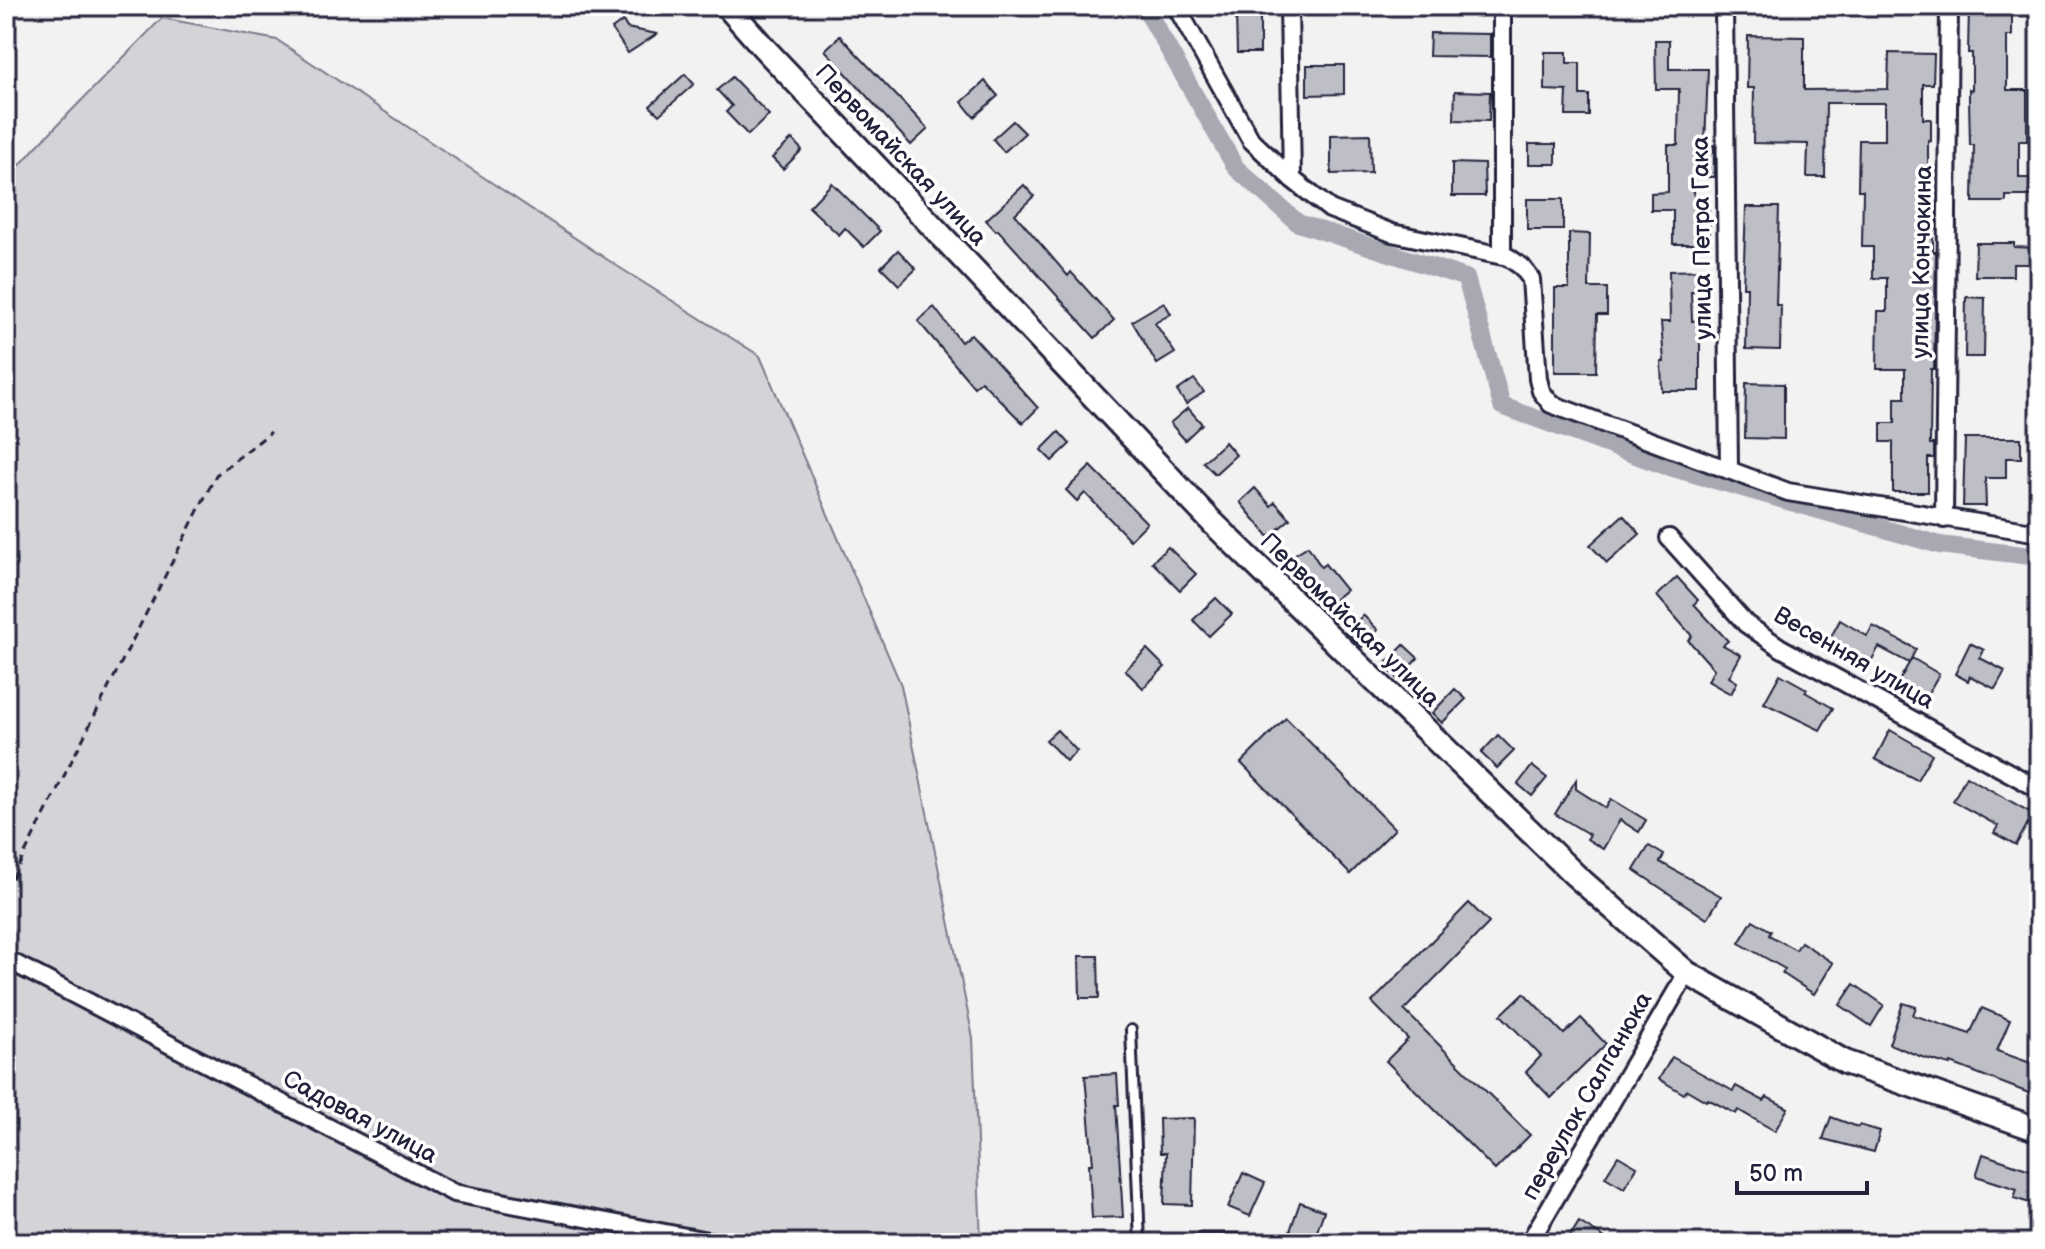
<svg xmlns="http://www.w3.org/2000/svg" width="2045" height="1249" font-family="'Balsamiq Sans',sans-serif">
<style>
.green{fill:#d3d3d8;stroke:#7a7a8a;stroke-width:2}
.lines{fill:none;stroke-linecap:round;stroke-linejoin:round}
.canal{stroke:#a8a8b2;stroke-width:18}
.building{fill:#bebec6;stroke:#22223b;stroke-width:2}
.service-casing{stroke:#22223b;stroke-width:14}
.minor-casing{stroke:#22223b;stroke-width:22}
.secondary-casing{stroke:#22223b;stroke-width:28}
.path{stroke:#22223b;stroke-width:3;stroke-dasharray:8 6;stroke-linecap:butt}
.service{stroke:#fff;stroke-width:8}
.minor{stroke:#fff;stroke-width:16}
.secondary{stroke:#fff;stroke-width:22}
.labels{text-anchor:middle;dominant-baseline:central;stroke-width:7;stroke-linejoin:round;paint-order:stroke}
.street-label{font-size:24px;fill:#22223b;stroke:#fff}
</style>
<rect width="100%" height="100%" fill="#f2f2f3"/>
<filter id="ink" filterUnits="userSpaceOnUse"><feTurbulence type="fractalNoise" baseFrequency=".0125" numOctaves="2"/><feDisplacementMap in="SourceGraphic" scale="16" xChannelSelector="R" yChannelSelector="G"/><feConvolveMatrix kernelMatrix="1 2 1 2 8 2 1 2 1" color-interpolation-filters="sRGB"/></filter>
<g filter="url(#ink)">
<path class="green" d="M 162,18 L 277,40 L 617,266 L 760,356 L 901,685 L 973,1038 L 981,1243 L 6,1243 L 6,181 L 35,148 Z"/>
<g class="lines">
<path class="canal" d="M 1144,6 L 1236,168 L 1298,223 L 1466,278 L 1502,406 L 1663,465 L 1940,545 L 2039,557"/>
</g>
<g class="building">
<path d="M 2012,6 L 2012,36 L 2007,36 L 2007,90 L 2027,90 L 2027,141 L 2019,141 L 2019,178 L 2039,178 L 2039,196 L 2006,196 L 2006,202 L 1973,202 L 1974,145 L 1970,145 L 1969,98 L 1969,89 L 1972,90 L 1972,53 L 1968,53 L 1969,7 Z"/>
<path d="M 1236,14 L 1260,14 L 1260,53 L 1237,53 Z"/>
<path d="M 623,21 L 627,28 L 657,34 L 628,53 L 612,29 Z"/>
<path d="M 1430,33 L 1490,34 L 1490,57 L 1429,56 Z"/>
<path d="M 840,36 L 928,129 L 911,145 L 825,50 Z"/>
<path d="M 1748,36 L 1804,37 L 1804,90 L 1888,89 L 1889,53 L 1934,54 L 1933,84 L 1923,84 L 1923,119 L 1931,119 L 1931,141 L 1928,140 L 1928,197 L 1933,198 L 1933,252 L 1936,252 L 1934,369 L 1931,369 L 1930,444 L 1934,444 L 1934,458 L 1928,458 L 1928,492 L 1893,492 L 1893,442 L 1881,442 L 1881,423 L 1895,423 L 1895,398 L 1905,398 L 1905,369 L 1877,369 L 1878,311 L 1887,311 L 1887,278 L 1873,278 L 1873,247 L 1862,247 L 1863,190 L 1858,190 L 1859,140 L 1885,140 L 1885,103 L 1826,103 L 1825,177 L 1807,177 L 1808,144 L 1753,143 L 1754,88 L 1747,88 Z"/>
<path d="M 1655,40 L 1669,40 L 1669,69 L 1708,69 L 1705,145 L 1714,145 L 1714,177 L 1694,177 L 1694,209 L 1709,209 L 1710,244 L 1673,244 L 1673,210 L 1651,210 L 1651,193 L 1668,192 L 1668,145 L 1678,145 L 1679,89 L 1656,89 Z"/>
<path d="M 1545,52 L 1567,52 L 1567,63 L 1580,63 L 1580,95 L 1589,95 L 1589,116 L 1566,116 L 1567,91 L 1545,90 Z"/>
<path d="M 1307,65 L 1344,65 L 1344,94 L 1307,95 Z"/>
<path d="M 685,74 L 694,84 L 659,115 L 650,106 Z"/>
<path d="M 732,77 L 769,115 L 748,135 L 726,112 L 732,106 L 717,90 Z"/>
<path d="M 985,81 L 998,96 L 974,117 L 962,102 Z"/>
<path d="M 1455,91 L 1490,92 L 1489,121 L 1454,120 Z"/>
<path d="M 1013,121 L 1025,133 L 1004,152 L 993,139 Z"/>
<path d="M 1370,134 L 1371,173 L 1331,174 L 1331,135 Z"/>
<path d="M 792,139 L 802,150 L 783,169 L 772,158 Z"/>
<rect x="1529" y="144" width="27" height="20"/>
<path d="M 1452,163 L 1484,164 L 1485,196 L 1452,196 Z"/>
<path d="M 832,183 L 880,231 L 864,247 L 845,228 L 839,235 L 809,207 Z"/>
<path d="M 1024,185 L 1034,196 L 1015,214 L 1068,276 L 1071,272 L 1114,320 L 1095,338 L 998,230 L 996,231 L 986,220 Z"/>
<rect x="1527" y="199" width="36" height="31"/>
<path d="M 1746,207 L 1779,207 L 1776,305 L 1781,305 L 1780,350 L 1746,349 L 1747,287 L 1743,287 Z"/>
<path d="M 1569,233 L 1590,234 L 1589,288 L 1607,288 L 1607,315 L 1597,315 L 1596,372 L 1555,372 L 1555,288 L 1569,288 Z"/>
<path d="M 1976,243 L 2014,243 L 2014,247 L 2039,248 L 2039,264 L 2013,264 L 2013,276 L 1975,276 Z"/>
<path d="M 898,250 L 916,269 L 899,285 L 881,267 Z"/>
<path d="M 1706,270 L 1707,291 L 1691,291 L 1692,321 L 1700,320 L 1700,391 L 1662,391 L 1661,362 L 1664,362 L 1661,322 L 1670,322 L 1669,271 Z"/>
<path d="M 1966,297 L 1985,298 L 1984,357 L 1965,357 Z"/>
<path d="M 1164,302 L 1171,314 L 1155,323 L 1175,353 L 1157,364 L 1132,321 Z"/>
<path d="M 934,307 L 961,342 L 971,334 L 1038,408 L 1023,423 L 981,381 L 974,387 L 918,321 Z"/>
<path d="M 1194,379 L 1204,392 L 1186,404 L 1177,391 Z"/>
<path d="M 1746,383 L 1784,384 L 1784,439 L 1745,438 Z"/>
<path d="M 1188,408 L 1202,424 L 1185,440 L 1170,423 Z"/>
<path d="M 1059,432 L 1070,444 L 1052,461 L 1041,450 Z"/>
<path d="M 1965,438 L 2021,438 L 2021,458 L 2006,458 L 2006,478 L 1985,478 L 1986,506 L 1963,506 Z"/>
<path d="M 1225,442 L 1236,455 L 1215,474 L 1203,462 Z"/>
<path d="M 1091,466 L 1147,523 L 1130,540 L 1085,493 L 1077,501 L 1066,490 Z"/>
<path d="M 1255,488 L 1271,506 L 1275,502 L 1290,519 L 1269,537 L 1240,502 Z"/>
<path d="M 1623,515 L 1640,534 L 1607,563 L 1590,545 Z"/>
<path d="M 1308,546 L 1321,567 L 1325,564 L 1346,590 L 1330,603 L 1315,585 L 1311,588 L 1289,558 Z"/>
<path d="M 1168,547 L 1196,574 L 1180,590 L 1152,562 Z"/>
<path d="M 1677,577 L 1698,600 L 1694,604 L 1728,641 L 1723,645 L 1741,655 L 1729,677 L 1737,682 L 1731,694 L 1708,681 L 1714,669 L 1688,640 L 1692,636 L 1657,596 Z"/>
<path d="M 1216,598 L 1232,614 L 1209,636 L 1193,620 Z"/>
<path d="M 1363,615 L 1378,630 L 1362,647 L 1347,633 Z"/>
<path d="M 1840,620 L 1867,636 L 1873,626 L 1916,649 L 1909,663 L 1879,647 L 1866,670 L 1825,648 Z"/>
<path d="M 1970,643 L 1984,650 L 1980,658 L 2005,671 L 1995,689 L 1970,676 L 1968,681 L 1955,674 Z"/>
<path d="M 1404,645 L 1418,658 L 1398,679 L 1384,665 Z"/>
<path d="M 1147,649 L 1165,667 L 1143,688 L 1125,670 Z"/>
<path d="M 1912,658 L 1939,674 L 1922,704 L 1895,688 Z"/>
<path d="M 1780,674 L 1807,689 L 1805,692 L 1833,708 L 1820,730 L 1764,703 Z"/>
<path d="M 1455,689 L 1466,699 L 1442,723 L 1432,713 Z"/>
<path d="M 1286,718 L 1395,829 L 1350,874 L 1241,763 Z"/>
<path d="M 1057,730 L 1077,751 L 1066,761 L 1046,740 Z"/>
<path d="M 1890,730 L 1932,754 L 1917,780 L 1875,759 Z"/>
<path d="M 1498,735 L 1514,751 L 1497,768 L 1481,753 Z"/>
<path d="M 1532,766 L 1547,778 L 1532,796 L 1518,784 Z"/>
<path d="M 1966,776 L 2033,814 L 2016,845 L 1994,833 L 1998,826 L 1953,801 Z"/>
<path d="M 1576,780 L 1576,789 L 1606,808 L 1611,799 L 1646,820 L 1639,832 L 1620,820 L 1603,849 L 1587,839 L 1590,835 L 1555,814 Z"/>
<path d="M 1649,846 L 1664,855 L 1660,862 L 1721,896 L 1707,919 L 1634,870 Z"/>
<path d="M 1469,903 L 1489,923 L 1404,1010 L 1530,1135 L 1495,1170 L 1386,1061 L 1408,1039 L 1372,1002 Z"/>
<path d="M 1753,920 L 1771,931 L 1769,935 L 1796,950 L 1801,942 L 1833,963 L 1814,994 L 1782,973 L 1785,969 L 1739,943 Z"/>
<path d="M 1079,956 L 1098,956 L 1099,998 L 1080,998 Z"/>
<path d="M 1854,984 L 1884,1005 L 1871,1026 L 1840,1005 Z"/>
<path d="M 1524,993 L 1564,1034 L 1581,1018 L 1606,1044 L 1551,1098 L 1526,1072 L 1541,1056 L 1501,1015 Z"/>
<path d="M 1903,1003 L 1916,1007 L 1913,1015 L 1970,1034 L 1982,1008 L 2010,1020 L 1997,1051 L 2039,1066 L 2039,1097 L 1951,1063 L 1950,1065 L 1922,1057 L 1889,1044 Z"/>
<path d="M 1672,1057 L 1733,1091 L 1736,1086 L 1764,1101 L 1767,1097 L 1788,1108 L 1775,1131 L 1738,1110 L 1736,1114 L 1708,1099 L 1706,1101 L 1687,1090 L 1684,1094 L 1659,1079 Z"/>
<path d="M 1117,1074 L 1119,1105 L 1116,1105 L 1123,1217 L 1092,1218 L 1089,1164 L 1093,1164 L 1085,1076 Z"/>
<path d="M 1831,1117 L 1858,1127 L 1859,1125 L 1880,1131 L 1874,1152 L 1823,1139 Z"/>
<path d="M 1194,1118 L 1192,1205 L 1164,1204 L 1166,1153 L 1160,1153 L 1159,1119 Z"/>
<path d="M 1983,1154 L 2039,1173 L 2039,1206 L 2014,1198 L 2017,1189 L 1976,1176 Z"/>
<path d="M 1618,1156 L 1637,1167 L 1624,1188 L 1605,1177 Z"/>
<path d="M 1243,1173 L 1265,1183 L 1250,1216 L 1228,1207 Z"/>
<path d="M 1300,1202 L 1324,1211 L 1314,1240 L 1290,1231 Z"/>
<path d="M 1579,1222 L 1613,1243 L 1566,1243 Z"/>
</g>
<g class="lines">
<g class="service-casing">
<path id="service" d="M 1131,1030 L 1140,1243"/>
</g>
<g class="minor-casing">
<g id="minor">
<path d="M 1176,6 L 1251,140 L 1292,179 L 1330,209 L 1392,233 L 1508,257 L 1522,267 L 1531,279 L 1538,379 L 1541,391 L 1551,404 L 1788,492 L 2039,533"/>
<path d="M 1289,6 L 1292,179"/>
<path d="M 1724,6 L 1729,470"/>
<path d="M 1502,255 L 1502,6"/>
<path d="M 1944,519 L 1949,6"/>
<path d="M 1669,538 L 1746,624 L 1781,648 L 2039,789"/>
<path d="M 6,959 L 454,1193 L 718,1243"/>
<path d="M 1199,1243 L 1237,1243"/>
<path d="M 1529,1243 L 1687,973"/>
</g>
</g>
<g class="secondary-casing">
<path id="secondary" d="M 727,6 L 764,48 L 1213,523 L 1575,875 L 1687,973 L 1845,1062 L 2039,1130"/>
</g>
<path class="path" d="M 6,891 L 216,475 L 271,432"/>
<use href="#service" class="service"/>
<use href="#minor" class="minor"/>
<use href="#secondary" class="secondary"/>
</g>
</g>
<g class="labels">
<g class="street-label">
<text transform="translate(901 155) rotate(47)">Первомайская улица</text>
<text transform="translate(1702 238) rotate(-91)">улица Петра Гака</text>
<text transform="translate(1922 262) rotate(-89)">улица Кончокина</text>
<text transform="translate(1350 620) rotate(44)">Первомайская улица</text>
<text transform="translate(1854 658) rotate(30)">Весенняя улица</text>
<text transform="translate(1587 1096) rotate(-60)">переулок Салганюка</text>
<text transform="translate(360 1117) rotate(28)">Садовая улица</text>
</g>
</g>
<rect width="2045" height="1249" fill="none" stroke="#fff" stroke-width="32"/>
<rect x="16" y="16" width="2013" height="1217" fill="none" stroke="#22223b" stroke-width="3" filter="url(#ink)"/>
<path d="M1737 1181v12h130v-12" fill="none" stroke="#22223b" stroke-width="4"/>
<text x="1749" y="1181" font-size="24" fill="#22223b" stroke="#ffffff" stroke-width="6" paint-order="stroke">50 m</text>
</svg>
